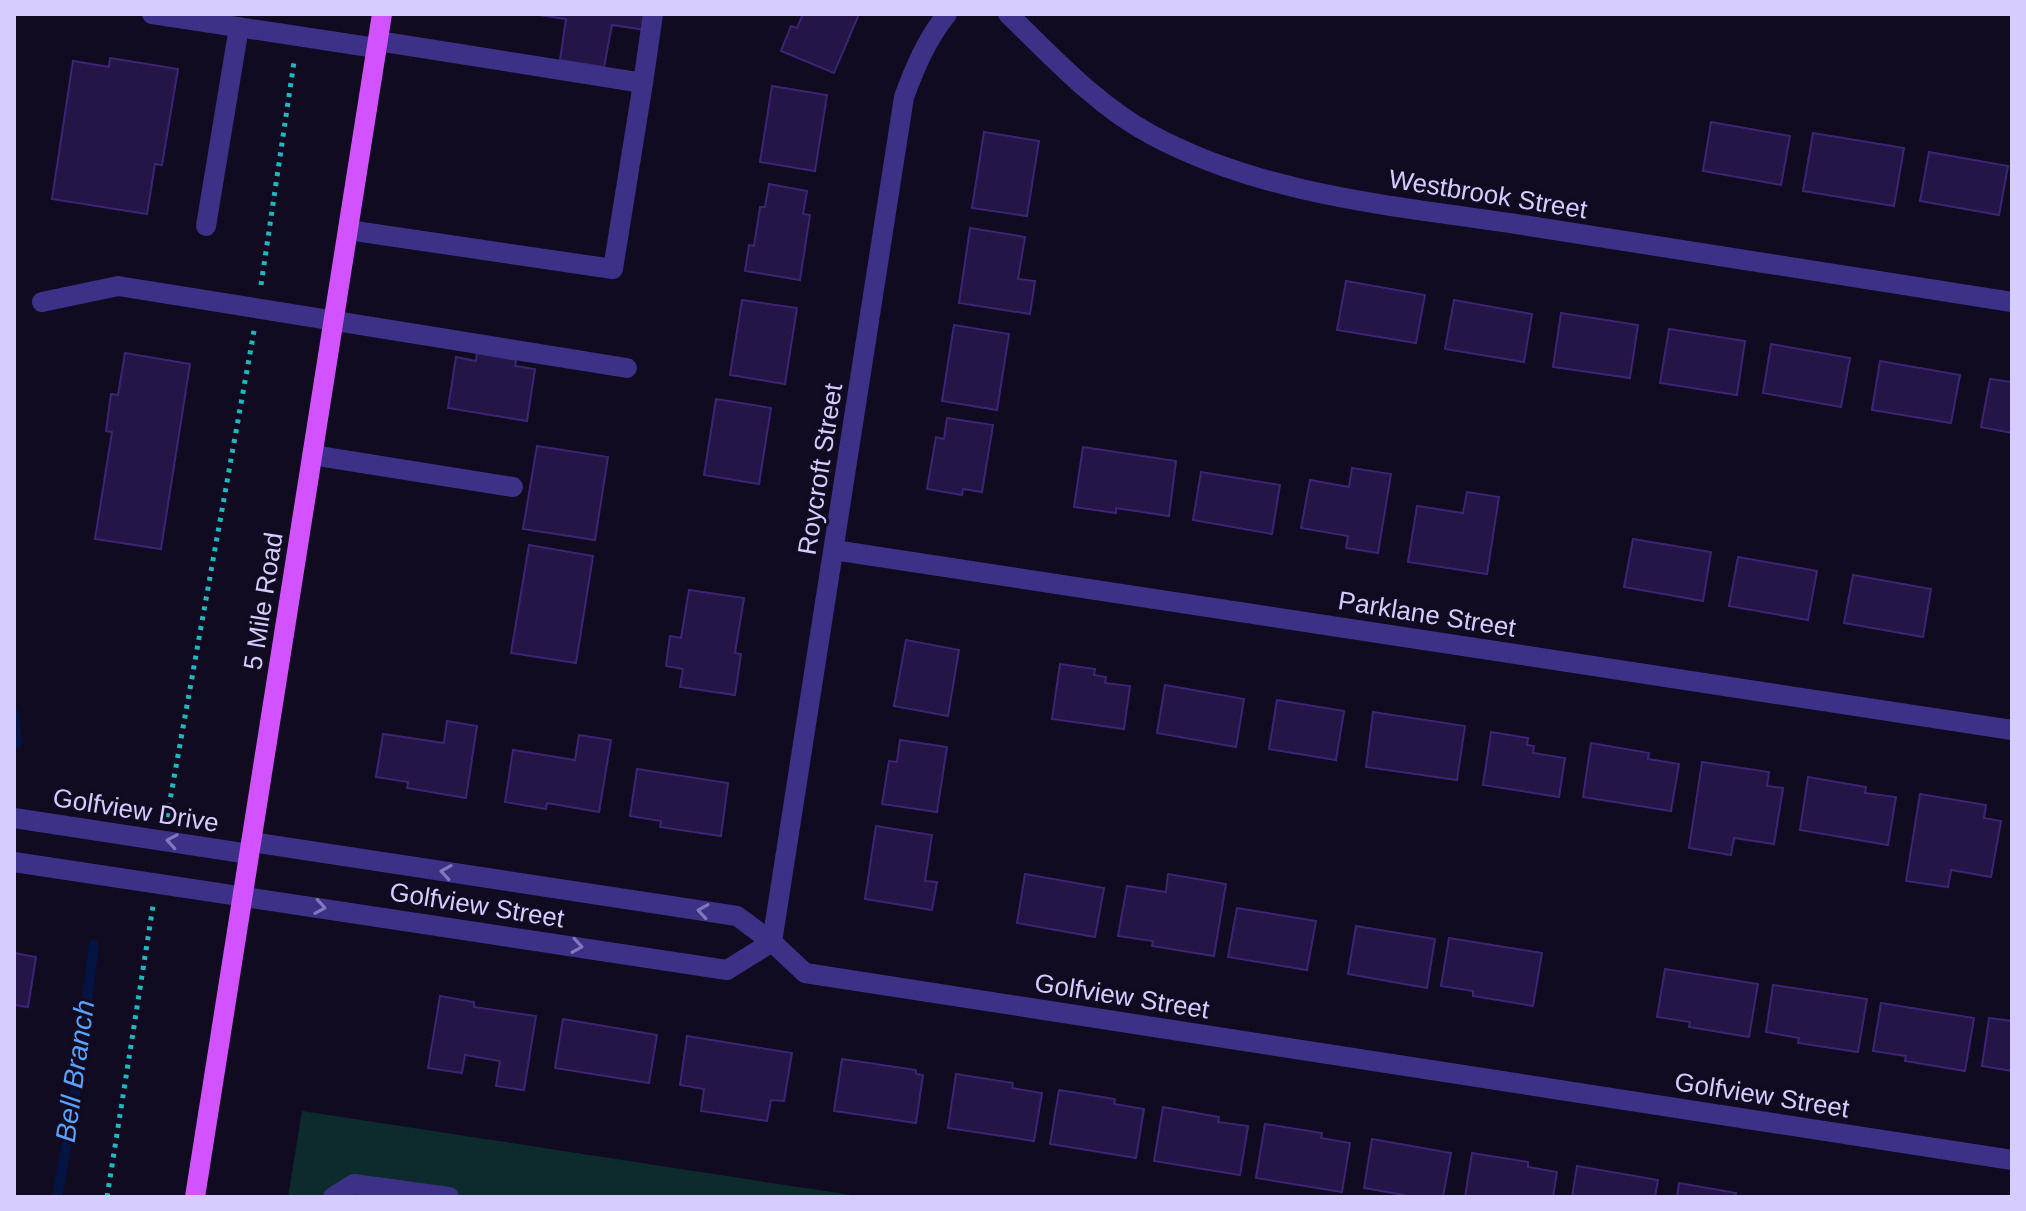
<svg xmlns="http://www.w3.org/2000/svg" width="2026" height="1211" font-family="Arial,sans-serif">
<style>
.green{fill:#0d2b2d}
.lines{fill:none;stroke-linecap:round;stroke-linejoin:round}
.stream{stroke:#041442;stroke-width:10}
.building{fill:#231545;stroke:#3c2474;stroke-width:2}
.path{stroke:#20b8bf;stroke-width:5;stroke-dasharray:4 6;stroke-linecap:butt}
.minor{stroke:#3c3187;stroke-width:20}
.major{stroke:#d053ff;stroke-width:20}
.oneway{stroke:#8277bd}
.labels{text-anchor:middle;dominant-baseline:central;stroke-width:6;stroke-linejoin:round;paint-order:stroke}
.street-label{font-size:26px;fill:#d7ccff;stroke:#110b22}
.water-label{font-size:28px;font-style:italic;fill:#5aa2ff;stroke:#110b22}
</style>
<rect width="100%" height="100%" fill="#110b22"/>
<path class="green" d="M 302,1111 L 864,1197 L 288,1197 Z"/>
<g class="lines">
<g class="stream">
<path d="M 14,714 L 17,743"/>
<path d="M 57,1197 L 73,1108 L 94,945"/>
</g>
</g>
<g class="building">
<path d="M 533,14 L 649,14 L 646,30 L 612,25 L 604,67 L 560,60 L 566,19 Z"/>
<path d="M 803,14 L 859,14 L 834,73 L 781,51 L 791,26 L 797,28 Z"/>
<path d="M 110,58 L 178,69 L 162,165 L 155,164 L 147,214 L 52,199 L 73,61 L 109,67 Z"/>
<path d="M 772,86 L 827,95 L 815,171 L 760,162 Z"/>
<path d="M 1711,122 L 1790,136 L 1781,185 L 1703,171 Z"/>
<path d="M 984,132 L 1039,141 L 1027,216 L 972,208 Z"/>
<path d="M 1813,133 L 1904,148 L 1894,206 L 1803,191 Z"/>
<path d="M 1929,152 L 2008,166 L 1999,215 L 1920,201 Z"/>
<path d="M 769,184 L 807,191 L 803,214 L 810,215 L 800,280 L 745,271 L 749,245 L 754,246 L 760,207 L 765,207 Z"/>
<path d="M 970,228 L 1025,237 L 1018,279 L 1035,281 L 1030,314 L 959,303 Z"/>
<path d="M 1346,281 L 1425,295 L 1416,343 L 1337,330 Z"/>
<path d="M 742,300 L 797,308 L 785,384 L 730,375 Z"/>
<path d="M 1454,300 L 1532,314 L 1524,362 L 1445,349 Z"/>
<path d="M 1561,313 L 1638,325 L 1630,378 L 1553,367 Z"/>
<path d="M 954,325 L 1009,334 L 997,410 L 942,401 Z"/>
<path d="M 1669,329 L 1745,341 L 1737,395 L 1660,383 Z"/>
<path d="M 1771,344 L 1850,358 L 1841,407 L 1763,393 Z"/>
<path d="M 125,353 L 190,364 L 161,549 L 95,539 L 112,432 L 106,431 L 111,394 L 118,395 Z"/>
<path d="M 477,353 L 516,360 L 515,366 L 535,369 L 527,421 L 448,408 L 456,357 L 476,361 Z"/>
<path d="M 1880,361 L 1960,375 L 1951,423 L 1872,410 Z"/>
<path d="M 1990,379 L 2012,382 L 2012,433 L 1981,427 Z"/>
<path d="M 716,399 L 771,408 L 759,484 L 704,475 Z"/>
<path d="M 947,418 L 993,425 L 982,492 L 963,489 L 962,495 L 927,489 L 936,437 L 944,439 Z"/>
<path d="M 537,446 L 608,457 L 595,540 L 523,529 Z"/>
<path d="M 1083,447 L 1176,461 L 1169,516 L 1116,508 L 1116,513 L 1074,507 Z"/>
<path d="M 1352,468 L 1391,474 L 1378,553 L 1346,548 L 1348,536 L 1301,528 L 1310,480 L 1349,487 Z"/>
<path d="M 1201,472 L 1280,485 L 1272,534 L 1193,520 Z"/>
<path d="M 1467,492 L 1499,497 L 1487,574 L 1408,562 L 1417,506 L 1463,513 Z"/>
<path d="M 1633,539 L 1711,552 L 1703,601 L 1624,587 Z"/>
<path d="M 529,545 L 593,556 L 576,663 L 511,653 Z"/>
<path d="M 1738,557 L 1817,571 L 1808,620 L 1729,606 Z"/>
<path d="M 1853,575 L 1931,589 L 1923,637 L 1844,623 Z"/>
<path d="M 689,590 L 744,598 L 735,653 L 741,654 L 735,695 L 680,687 L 683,669 L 666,666 L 670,636 L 681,638 Z"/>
<path d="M 906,640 L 959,650 L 948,716 L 894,706 Z"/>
<path d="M 1060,664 L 1095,669 L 1094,675 L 1106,677 L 1105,683 L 1130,686 L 1124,729 L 1052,719 Z"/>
<path d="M 1165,685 L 1244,699 L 1236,747 L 1157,733 Z"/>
<path d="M 1277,700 L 1344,711 L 1336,760 L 1269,749 Z"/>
<path d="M 1373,712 L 1465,726 L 1457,780 L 1366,767 Z"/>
<path d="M 447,721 L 477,726 L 466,798 L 407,788 L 408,782 L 376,777 L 383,734 L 444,743 Z"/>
<path d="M 1491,732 L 1528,738 L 1527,745 L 1534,746 L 1533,753 L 1565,758 L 1559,797 L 1483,785 Z"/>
<path d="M 579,735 L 611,740 L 599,812 L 547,803 L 546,809 L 505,802 L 513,750 L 575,760 Z"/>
<path d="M 900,740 L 947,747 L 937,812 L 882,804 L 889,761 L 897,762 Z"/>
<path d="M 1591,743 L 1649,753 L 1648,759 L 1679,764 L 1671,811 L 1583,797 Z"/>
<path d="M 1702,762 L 1769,772 L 1767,786 L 1783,788 L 1774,844 L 1734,838 L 1731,855 L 1689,848 Z"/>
<path d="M 637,769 L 728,783 L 721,836 L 660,827 L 661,821 L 630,816 Z"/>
<path d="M 1808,777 L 1866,787 L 1865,793 L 1896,797 L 1888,845 L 1800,830 Z"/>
<path d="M 1920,794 L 1986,805 L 1984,818 L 2001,821 L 1991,877 L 1951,870 L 1948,887 L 1906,881 Z"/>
<path d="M 876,826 L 932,835 L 925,881 L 937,882 L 932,910 L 865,899 Z"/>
<path d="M 1025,874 L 1104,888 L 1095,937 L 1017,923 Z"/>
<path d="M 1168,874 L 1226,884 L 1214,956 L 1152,946 L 1153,941 L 1118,936 L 1127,886 L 1166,892 Z"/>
<path d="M 1237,908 L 1316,921 L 1307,970 L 1228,957 Z"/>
<path d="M 1356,926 L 1435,939 L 1427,988 L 1348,974 Z"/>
<path d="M 1449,938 L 1542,953 L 1533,1006 L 1473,996 L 1473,991 L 1441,986 Z"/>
<path d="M 14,953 L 36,957 L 28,1007 L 14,1005 Z"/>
<path d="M 1665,969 L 1758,984 L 1749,1037 L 1689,1027 L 1690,1022 L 1657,1017 Z"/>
<path d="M 1773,985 L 1867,999 L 1858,1052 L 1798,1043 L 1799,1038 L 1766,1032 Z"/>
<path d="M 440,996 L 474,1002 L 474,1007 L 536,1016 L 524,1090 L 496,1086 L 500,1061 L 465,1055 L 462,1073 L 428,1068 Z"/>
<path d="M 1881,1003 L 1974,1018 L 1965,1071 L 1905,1061 L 1906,1056 L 1873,1051 Z"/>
<path d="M 1989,1018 L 2012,1021 L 2012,1071 L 1982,1066 Z"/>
<path d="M 563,1019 L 657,1035 L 649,1083 L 555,1068 Z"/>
<path d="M 687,1036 L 792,1053 L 784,1101 L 771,1100 L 767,1121 L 701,1111 L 704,1089 L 680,1085 Z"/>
<path d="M 842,1059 L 916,1070 L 916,1074 L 923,1075 L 916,1123 L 834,1111 Z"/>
<path d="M 956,1074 L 1013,1083 L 1012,1088 L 1042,1093 L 1034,1141 L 948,1128 Z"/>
<path d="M 1059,1090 L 1115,1099 L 1114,1104 L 1144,1109 L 1136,1158 L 1050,1144 Z"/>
<path d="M 1163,1107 L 1219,1117 L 1218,1122 L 1248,1126 L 1240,1175 L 1154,1161 Z"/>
<path d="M 1265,1124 L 1322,1133 L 1321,1138 L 1350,1143 L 1342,1192 L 1256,1178 Z"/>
<path d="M 1372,1139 L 1451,1153 L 1443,1197 L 1415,1197 L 1364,1188 Z"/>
<path d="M 1472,1153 L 1528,1162 L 1528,1167 L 1557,1172 L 1553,1197 L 1465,1197 Z"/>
<path d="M 1577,1166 L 1658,1180 L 1655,1197 L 1572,1197 Z"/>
<path d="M 1679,1183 L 1736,1193 L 1735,1197 L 1677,1197 Z"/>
</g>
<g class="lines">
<g class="path">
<path d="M 261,285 L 294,62"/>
<path d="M 167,817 L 254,331"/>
<path d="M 107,1197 L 153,906"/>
</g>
<g class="minor">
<path d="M 152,14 L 376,48"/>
<path d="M 1008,14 C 1052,56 1096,105 1150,134 C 1266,197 1401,206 1529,226 C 1690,251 1851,277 2012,302"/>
<path d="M 643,83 L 653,14"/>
<path d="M 206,226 L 239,27"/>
<path d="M 348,230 L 613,269 L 643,83 L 378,41"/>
<path d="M 42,302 L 118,286 L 627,368"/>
<path d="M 312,455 L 513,487"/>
<path d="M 834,550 L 2012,730"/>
<path d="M 14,818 L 249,854"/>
<path d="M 251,842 L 737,916 L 772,942 L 805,973 L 2012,1160"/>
<path d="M 14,862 L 727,970 L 772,942"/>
<path d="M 772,942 L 904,97 C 915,67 927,39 947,14"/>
<path d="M 333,1197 L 354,1184 L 449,1197"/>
</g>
<path class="major" d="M 195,1197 L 382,14"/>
</g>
<defs><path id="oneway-chevron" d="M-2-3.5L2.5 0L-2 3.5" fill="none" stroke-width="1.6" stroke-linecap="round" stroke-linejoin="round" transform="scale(2)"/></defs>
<g class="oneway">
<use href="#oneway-chevron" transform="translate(172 841) rotate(-170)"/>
<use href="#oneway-chevron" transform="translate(446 872) rotate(-171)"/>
<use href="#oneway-chevron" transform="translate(320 907) rotate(9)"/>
<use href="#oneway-chevron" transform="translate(703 911) rotate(-171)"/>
<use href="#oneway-chevron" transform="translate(577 946) rotate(9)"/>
</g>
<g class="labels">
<g class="street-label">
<text transform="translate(1488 194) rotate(9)">Westbrook Street</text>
<text transform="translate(820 469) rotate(-81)">Roycroft Street</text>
<text transform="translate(263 601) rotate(-81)">5 Mile Road</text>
<text transform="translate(1427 614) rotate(9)">Parklane Street</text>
<text transform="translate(136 810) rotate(9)">Golfview Drive</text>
<text transform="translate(477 905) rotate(9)">Golfview Street</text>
<text transform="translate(1122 996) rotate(9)">Golfview Street</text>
<text transform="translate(1762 1095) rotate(9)">Golfview Street</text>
</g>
<g class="water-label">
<text transform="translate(75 1071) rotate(-82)">Bell Branch</text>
</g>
</g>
<rect width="2026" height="1211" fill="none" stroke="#d7ccff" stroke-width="32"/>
</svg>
